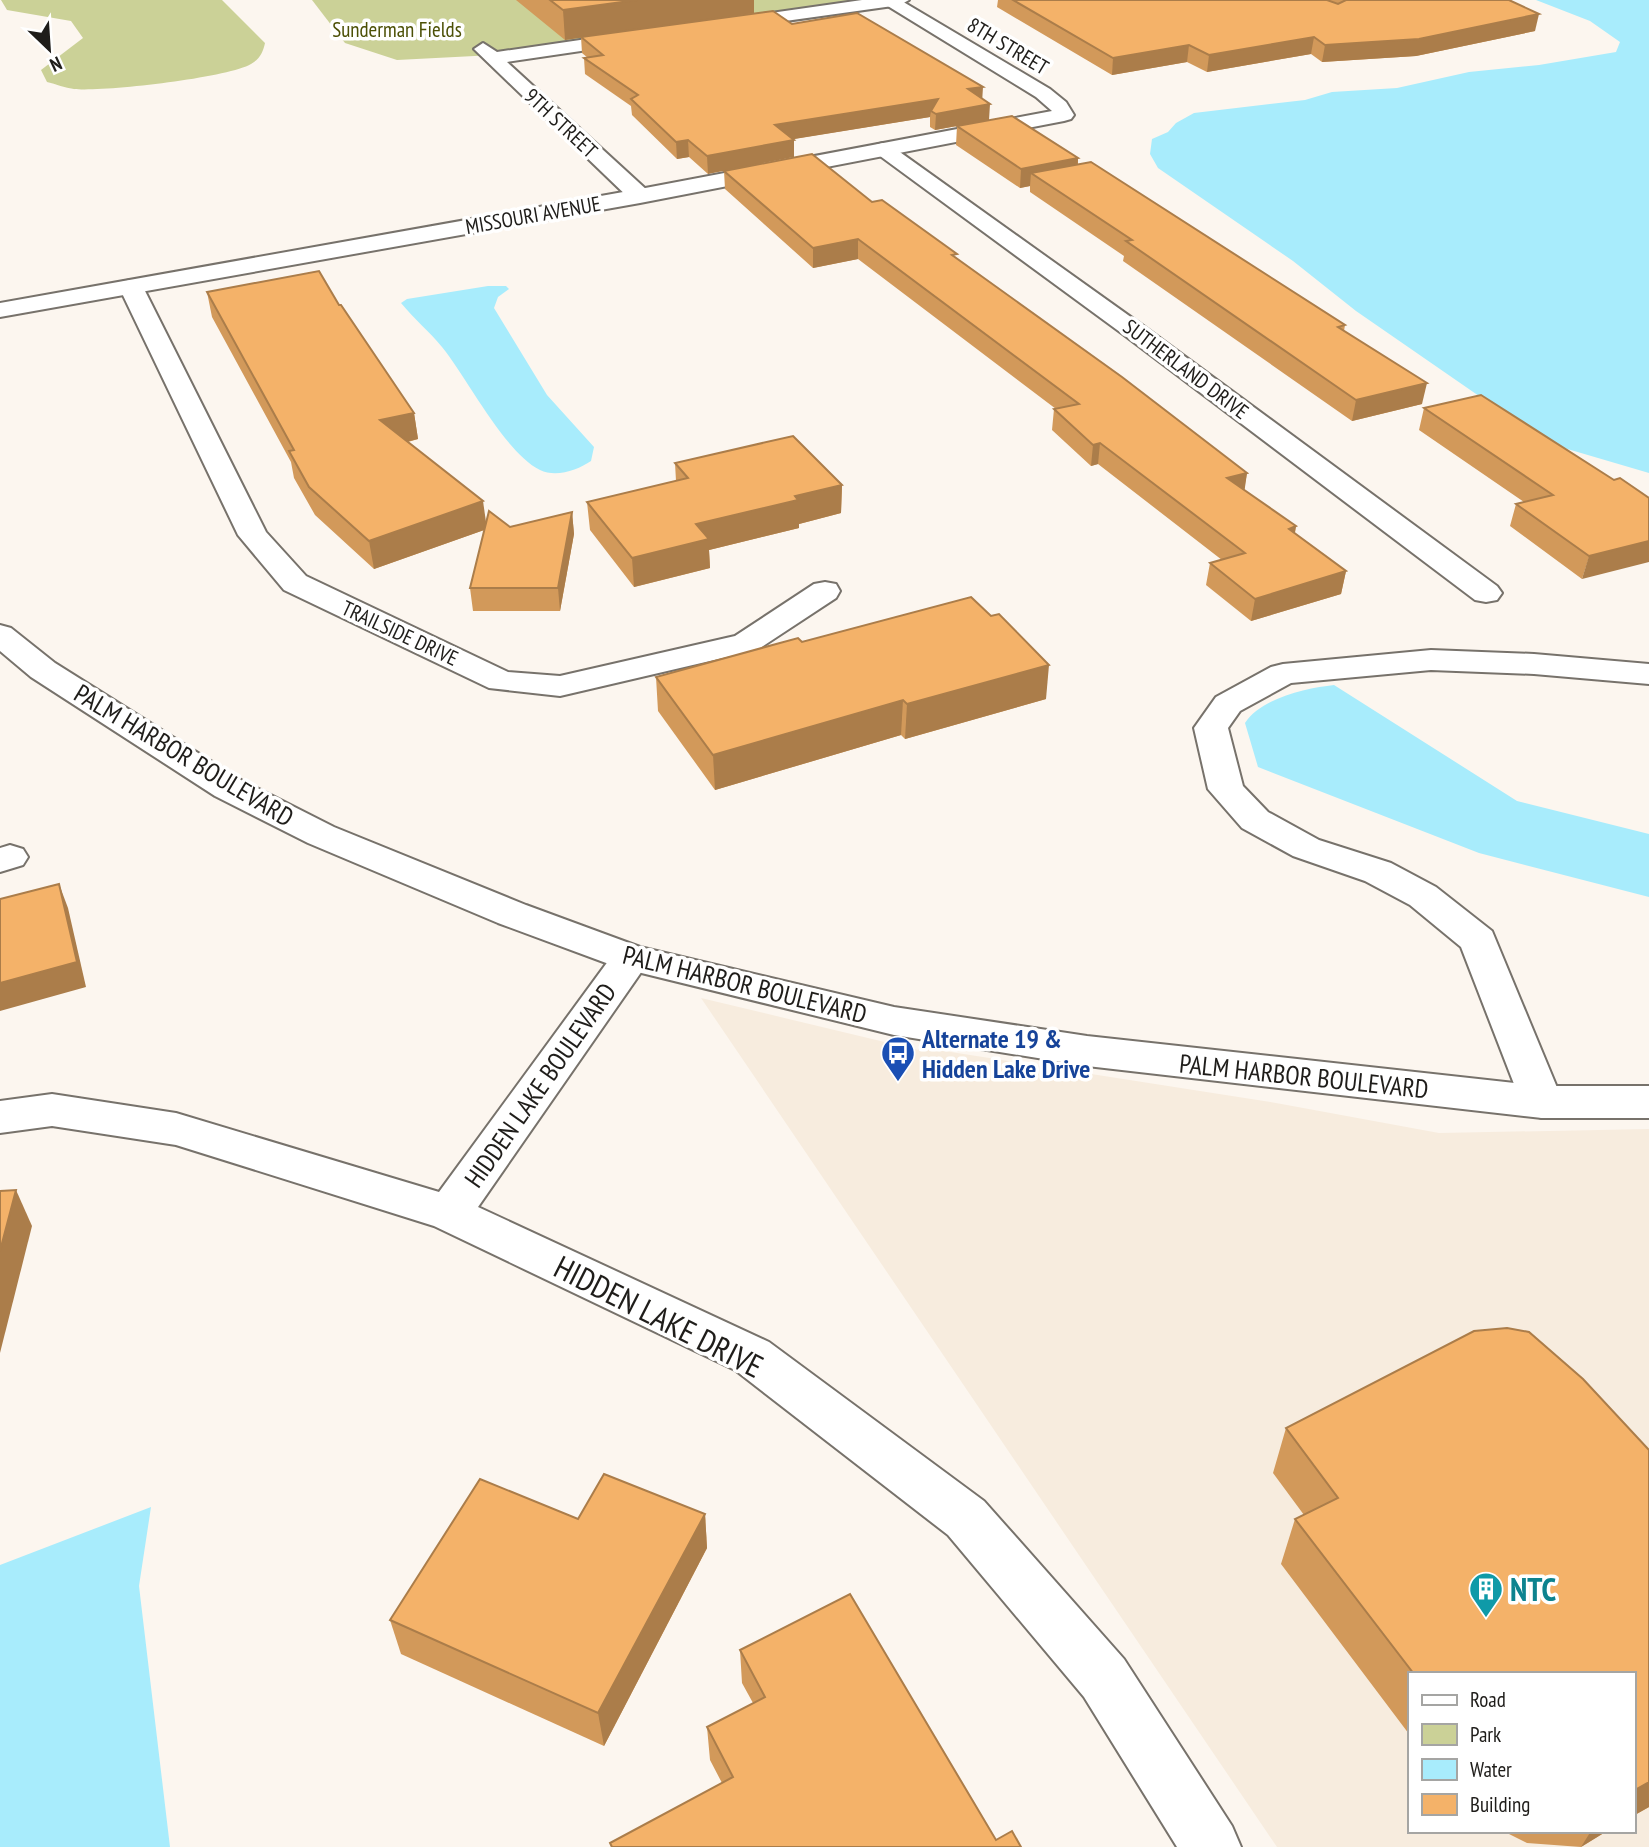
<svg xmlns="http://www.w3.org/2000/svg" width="1649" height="1847" font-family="'PT Sans Narrow',sans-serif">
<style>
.built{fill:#f7ecde;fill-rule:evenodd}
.green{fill:#cbd197}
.water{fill:#a8ecfc}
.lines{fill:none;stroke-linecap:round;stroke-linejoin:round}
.minor-casing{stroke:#77726b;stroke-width:4}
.tertiary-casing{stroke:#77726b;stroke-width:4}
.secondary-casing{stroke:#77726b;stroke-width:4}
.minor{fill:#fff;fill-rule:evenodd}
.tertiary{fill:#fff;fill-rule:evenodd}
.secondary{fill:#fff;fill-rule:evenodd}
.wall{fill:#d2995a}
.shaded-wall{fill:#ab7d4a}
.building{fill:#f4b269;stroke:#ab7d4a;stroke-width:2}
.labels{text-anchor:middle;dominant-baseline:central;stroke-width:7;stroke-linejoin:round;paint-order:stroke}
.far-park-label{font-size:21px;fill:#4c5006;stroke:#fff}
.far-street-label{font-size:21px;fill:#1f1d1a;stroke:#fff}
.street-label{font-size:26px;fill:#1f1d1a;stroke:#fff}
.transit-label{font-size:26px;font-weight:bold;fill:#164399;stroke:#fff;text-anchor:start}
.near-street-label{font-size:32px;fill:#1f1d1a;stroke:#fff}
.near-culture-label{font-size:32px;font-weight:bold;fill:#0d838f;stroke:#fff;text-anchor:start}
</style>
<rect width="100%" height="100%" fill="#fcf6ef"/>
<path class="built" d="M 701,998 L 918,1050 L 919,1047 L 1276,1103 L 1439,1133 L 1649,1129 L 1649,1847 L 1277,1847 ZM 1409,1674 L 1633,1674 L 1633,1831 L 1409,1831 Z"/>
<g class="green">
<path d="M 1,0 L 222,0 L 265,43 C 263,52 260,59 251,64 C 227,78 103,92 74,89 C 65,88 56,84 47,82 L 41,70 L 83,38 L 71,21 L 7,10 Z"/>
<path d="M 312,0 L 864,0 L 494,55 L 397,60 L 345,43 Z"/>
</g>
<g class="water">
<path d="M 1536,0 L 1649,0 L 1649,473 L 1547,443 L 1356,311 L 1293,261 L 1158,168 L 1150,154 L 1152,139 L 1168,132 L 1176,123 L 1194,113 L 1305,100 L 1332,92 L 1397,88 L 1469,72 L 1539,65 L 1616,52 L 1620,42 L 1590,21 Z"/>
<path d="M 488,286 L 506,286 L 509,289 L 498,297 L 494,308 L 547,395 L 594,447 L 591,461 C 578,470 556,478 540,470 C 504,452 468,379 442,347 C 430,332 414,319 401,303 L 407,299 Z"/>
<path d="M 1334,685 L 1517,801 L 1649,834 L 1649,897 L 1479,853 L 1258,767 L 1245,723 C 1261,698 1307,688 1334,685 Z"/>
<path d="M 151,1507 L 139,1586 L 170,1847 L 0,1847 L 0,1565 Z"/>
</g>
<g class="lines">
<g class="minor-casing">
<g id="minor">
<path d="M 862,0 L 909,0 L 900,5 L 729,29 L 720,24 L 729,19 Z"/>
<path d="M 635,32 L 642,34 L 644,38 L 642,42 L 507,62 L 648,191 L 651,196 L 648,201 L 632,201 L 474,49 L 483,43 L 497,52 Z"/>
<path d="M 883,143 L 890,145 L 1142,325 L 1497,586 L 1502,593 L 1497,600 L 1486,602 L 1475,600 L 1124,335 L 876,153 L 873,149 L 876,145 Z"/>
<path d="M 131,280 L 140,282 L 143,287 L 266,532 L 306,576 L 508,672 L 560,676 L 735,636 L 814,584 L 825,582 L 836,584 L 840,591 L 836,598 L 757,650 L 560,696 L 489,688 L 284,590 L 238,535 L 119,287 L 122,282 Z"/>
<path d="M 1431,650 L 1534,654 L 1649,664 L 1649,684 L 1534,674 L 1431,670 L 1291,683 L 1240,711 L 1228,728 L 1243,786 L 1268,812 L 1319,840 L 1391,863 L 1436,887 L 1492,931 L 1563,1102 L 1557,1113 L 1542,1118 L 1527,1113 L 1521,1102 L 1461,947 L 1410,905 L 1365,881 L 1293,856 L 1242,828 L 1208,789 L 1194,728 L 1216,697 L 1271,667 L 1283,664 Z"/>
<path d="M 10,845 L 23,849 L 28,857 L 23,865 L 0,872 L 0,848 Z"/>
<path d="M 631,945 L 645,949 L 651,958 L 478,1207 L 769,1342 L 984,1501 L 1124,1659 L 1232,1826 L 1241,1847 L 1177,1847 L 1084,1697 L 948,1535 L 735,1370 L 434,1226 L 176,1145 L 52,1126 L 0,1133 L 0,1101 L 52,1094 L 176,1113 L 439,1192 L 617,949 Z"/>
</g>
</g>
<g class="tertiary-casing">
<path id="tertiary" d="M 878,0 L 900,0 L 1050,89 L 1066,102 L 1074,115 L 1071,119 L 1064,121 L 640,203 L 0,317 L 0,303 L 640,189 L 1052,111 L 1036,97 Z"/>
</g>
<g class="secondary-casing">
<path id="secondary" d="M 0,625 L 11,628 L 55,663 L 241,780 L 334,827 L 526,905 L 640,947 L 894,1007 L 1087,1036 L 1542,1086 L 1649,1086 L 1649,1118 L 1542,1118 L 1087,1066 L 894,1035 L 617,967 L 498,923 L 308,843 L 215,796 L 31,677 L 0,651 Z"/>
</g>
<use href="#minor" class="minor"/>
<use href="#tertiary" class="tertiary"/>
<use href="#secondary" class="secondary"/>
</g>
<g class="wall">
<path d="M 516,0 L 754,0 L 754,13 L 792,24 L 982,99 L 989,120 L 1078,158 L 1078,165 L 1345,325 L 1344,331 L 1422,404 L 1352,421 L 1123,261 L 1124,256 L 1030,192 L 1030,186 L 1020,188 L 956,145 L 957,126 L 935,130 L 930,127 L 930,117 L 793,139 L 708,174 L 689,157 L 677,159 L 632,115 L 631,106 L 585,74 L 584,58 L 588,58 L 582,53 L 581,37 L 565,40 Z"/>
<path d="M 998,0 L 1509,0 L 1535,31 L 1416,56 L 1322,62 L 1311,54 L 1207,72 L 1187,62 L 1112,75 L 997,7 Z"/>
<path d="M 724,171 L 872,202 L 957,259 L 1247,473 L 1244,490 L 1296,526 L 1295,533 L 1346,571 L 1341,594 L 1251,621 L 1206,585 L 1210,563 L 1222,560 L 1098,464 L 1091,466 L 1052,430 L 1054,409 L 1056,409 L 858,259 L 813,268 L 725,189 Z"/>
<path d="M 207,292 L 339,305 L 414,413 L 418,439 L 408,442 L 486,522 L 510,527 L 572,512 L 574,534 L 560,611 L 473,611 L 470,588 L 484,530 L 374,569 L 315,515 L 294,478 L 291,462 L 212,317 Z"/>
<path d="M 1424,408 L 1614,480 L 1582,579 L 1510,526 L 1516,504 L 1524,502 L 1419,430 Z"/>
<path d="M 675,463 L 842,485 L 841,513 L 799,524 L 799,528 L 709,550 L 710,568 L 634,587 L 590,530 L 587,502 L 676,481 Z"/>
<path d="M 802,642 L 1046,699 L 905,739 L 901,735 L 715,790 L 658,711 L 656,677 Z"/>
<path d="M 1507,1328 L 1529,1332 L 1583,1379 L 1649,1450 L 1649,1807 L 1633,1816 L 1633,1674 L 1409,1674 L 1409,1734 L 1281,1564 L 1295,1519 L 1304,1515 L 1273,1473 L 1286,1428 L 1474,1331 Z"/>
<path d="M 705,1514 L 707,1548 L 604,1746 L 401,1654 L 390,1620 L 578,1519 Z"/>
<path d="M 740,1650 L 996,1840 L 1021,1847 L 611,1847 L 610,1843 L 722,1783 L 710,1760 L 707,1727 L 753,1703 L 742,1683 Z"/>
<path d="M 1503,1831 L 1607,1831 L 1581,1847 L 1527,1843 Z"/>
</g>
<g class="shaded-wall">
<path d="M 637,0 L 754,0 L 754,13 L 565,40 L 563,10 Z"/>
<path d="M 1539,14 L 1535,31 L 1416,56 L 1322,62 L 1325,45 Z"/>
<path d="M 1314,37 L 1311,54 L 1207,72 L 1209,55 Z"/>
<path d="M 1189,45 L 1187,62 L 1112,75 L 1113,58 Z"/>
<path d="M 983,87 L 982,103 L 968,89 Z"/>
<path d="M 938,99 L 990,104 L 989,120 L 935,130 L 936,114 L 931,111 L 930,117 L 776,142 L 775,125 Z"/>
<path d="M 688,140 L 689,157 L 677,159 L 676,142 Z"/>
<path d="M 794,140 L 794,157 L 708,174 L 707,156 Z"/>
<path d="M 1078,158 L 1077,177 L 1031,173 L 1030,186 L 1020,188 L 1021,169 Z"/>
<path d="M 858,239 L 858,259 L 813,268 L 813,248 Z"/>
<path d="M 1427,383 L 1422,404 L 1352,421 L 1356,400 Z"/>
<path d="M 414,413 L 418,439 L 385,447 L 380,420 Z"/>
<path d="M 1100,443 L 1098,464 L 1091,466 L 1093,445 Z"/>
<path d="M 1247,473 L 1244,494 L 1227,478 Z"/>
<path d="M 842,485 L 841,513 L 799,524 L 799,528 L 709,550 L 710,568 L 634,587 L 632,558 L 696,524 L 795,496 Z"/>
<path d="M 483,501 L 487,529 L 374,569 L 369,541 Z"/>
<path d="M 572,512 L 574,534 L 560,611 L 558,588 Z"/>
<path d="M 1296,526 L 1292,548 L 1289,529 Z"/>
<path d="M 1649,541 L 1649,562 L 1582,579 L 1589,556 Z"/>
<path d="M 1346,571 L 1341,594 L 1251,621 L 1255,599 Z"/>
<path d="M 1049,665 L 1046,699 L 905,739 L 907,704 Z"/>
<path d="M 903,700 L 901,735 L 715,790 L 713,755 Z"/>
<path d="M 59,884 L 68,908 L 86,987 L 0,1011 L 0,983 Z"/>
<path d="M 16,1190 L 32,1226 L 0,1353 L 0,1251 Z"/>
<path d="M 705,1514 L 707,1548 L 604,1746 L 598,1713 Z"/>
<path d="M 1649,1782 L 1649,1807 L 1633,1816 L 1633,1791 Z"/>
<path d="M 1591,1831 L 1607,1831 L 1581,1847 Z"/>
</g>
<g class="building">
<path d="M 550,0 L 637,0 L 563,10 Z"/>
<path d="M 1013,0 L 1327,0 L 1338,4 L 1346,0 L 1509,0 L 1539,14 L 1419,39 L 1325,45 L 1314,37 L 1209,55 L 1189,45 L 1113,58 Z"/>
<path d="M 773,11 L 792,24 L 857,13 L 983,87 L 968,89 L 990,104 L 936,114 L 931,111 L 938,99 L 775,125 L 794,140 L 707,156 L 688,140 L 676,142 L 631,99 L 638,95 L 584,58 L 603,55 L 581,37 Z"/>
<path d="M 1012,116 L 1078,158 L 1021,169 L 957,126 Z"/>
<path d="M 812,154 L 872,202 L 882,200 L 957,254 L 952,255 L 1122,377 L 1247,473 L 1227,478 L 1296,526 L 1289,529 L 1346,571 L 1255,599 L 1210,563 L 1245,553 L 1100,443 L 1093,445 L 1054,409 L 1079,404 L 858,239 L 813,248 L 724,171 Z"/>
<path d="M 1091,162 L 1345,325 L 1338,327 L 1427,383 L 1356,400 L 1126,241 L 1132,240 L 1031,173 Z"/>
<path d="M 319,271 L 339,305 L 341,305 L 414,413 L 380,420 L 483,501 L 369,541 L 309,487 L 289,451 L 294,450 L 207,292 Z"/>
<path d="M 1481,395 L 1614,480 L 1620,478 L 1649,498 L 1649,541 L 1589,556 L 1516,504 L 1553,495 L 1424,408 Z"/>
<path d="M 793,436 L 842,485 L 795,496 L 798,500 L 696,524 L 709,539 L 632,558 L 587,502 L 688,478 L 675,463 Z"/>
<path d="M 489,511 L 510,527 L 572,512 L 558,588 L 470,588 Z"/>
<path d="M 971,597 L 991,616 L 999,614 L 1049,665 L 907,704 L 903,700 L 713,755 L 656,677 L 798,638 L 802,642 Z"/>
<path d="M 59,884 L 77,962 L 0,983 L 0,899 Z"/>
<path d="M 16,1190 L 0,1251 L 0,1191 Z"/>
<path d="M 1507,1328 L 1529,1332 L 1583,1379 L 1649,1450 L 1649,1782 L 1633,1791 L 1633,1674 L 1414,1674 L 1295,1519 L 1338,1498 L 1286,1428 L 1474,1331 Z"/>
<path d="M 604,1474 L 705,1514 L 598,1713 L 390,1620 L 480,1479 L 578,1519 Z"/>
<path d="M 850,1594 L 996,1840 L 1012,1831 L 1021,1847 L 612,1847 L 610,1843 L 733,1777 L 707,1727 L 765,1697 L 740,1650 Z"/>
</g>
<defs>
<g id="bus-pin" transform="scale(1.75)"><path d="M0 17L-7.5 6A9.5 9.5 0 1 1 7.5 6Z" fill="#1a4fb4" stroke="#fff"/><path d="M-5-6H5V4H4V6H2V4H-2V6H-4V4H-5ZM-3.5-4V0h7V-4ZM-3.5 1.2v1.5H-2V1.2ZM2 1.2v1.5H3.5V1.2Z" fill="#fff"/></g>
<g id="building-pin" transform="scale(1.75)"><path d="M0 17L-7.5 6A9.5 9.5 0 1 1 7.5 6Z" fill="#0f9aa8" stroke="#fff"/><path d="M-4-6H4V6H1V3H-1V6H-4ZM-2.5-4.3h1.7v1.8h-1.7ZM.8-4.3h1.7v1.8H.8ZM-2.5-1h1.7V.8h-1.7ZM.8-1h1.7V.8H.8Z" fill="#fff"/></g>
</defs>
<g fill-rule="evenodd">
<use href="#bus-pin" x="898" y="1053"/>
<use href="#building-pin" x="1486" y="1589"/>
</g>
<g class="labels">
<g class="far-park-label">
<text x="397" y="29">Sunderman Fields</text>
</g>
<g class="far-street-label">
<text transform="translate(1008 46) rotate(31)">8TH STREET</text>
<text transform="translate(561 123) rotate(43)">9TH STREET</text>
<text transform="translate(533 215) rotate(-10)">MISSOURI AVENUE</text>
<text transform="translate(1186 369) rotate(37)">SUTHERLAND DRIVE</text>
<text transform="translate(400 633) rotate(25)">TRAILSIDE DRIVE</text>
</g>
<g class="street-label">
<text transform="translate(184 755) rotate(31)">PALM HARBOR BOULEVARD</text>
<text transform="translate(745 984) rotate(14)">PALM HARBOR BOULEVARD</text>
<text transform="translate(1304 1076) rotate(6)">PALM HARBOR BOULEVARD</text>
<text transform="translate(540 1085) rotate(-55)">HIDDEN LAKE BOULEVARD</text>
</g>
<g class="transit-label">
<text x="922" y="1038">Alternate 19 &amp;<tspan x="922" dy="30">Hidden Lake Drive</tspan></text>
</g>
<g class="near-street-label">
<text transform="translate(659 1316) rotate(27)">HIDDEN LAKE DRIVE</text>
</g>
<g class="near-culture-label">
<text x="1510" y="1589">NTC</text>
</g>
</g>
<rect x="1408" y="1672" width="228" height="161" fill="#ffffff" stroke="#a5a5a3" stroke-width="2"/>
<rect x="1422" y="1695" width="35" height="10" fill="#ffffff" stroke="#a5a5a3" stroke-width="2"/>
<text x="1470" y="1707" font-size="21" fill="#1f1d1a">Road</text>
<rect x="1422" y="1724" width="35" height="21" fill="#cbd197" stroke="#a5a5a3" stroke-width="2"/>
<text x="1470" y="1742" font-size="21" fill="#1f1d1a">Park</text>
<rect x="1422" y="1759" width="35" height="21" fill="#a8ecfc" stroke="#a5a5a3" stroke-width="2"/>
<text x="1470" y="1777" font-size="21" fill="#1f1d1a">Water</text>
<rect x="1422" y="1794" width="35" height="21" fill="#f4b269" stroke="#a5a5a3" stroke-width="2"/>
<text x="1470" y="1812" font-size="21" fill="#1f1d1a">Building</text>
<g transform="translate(49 49) rotate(155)" stroke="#ffffff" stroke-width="5" paint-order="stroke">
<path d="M0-5L12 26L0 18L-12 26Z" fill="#1f1d1a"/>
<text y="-10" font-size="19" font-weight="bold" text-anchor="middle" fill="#1f1d1a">N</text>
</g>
</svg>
